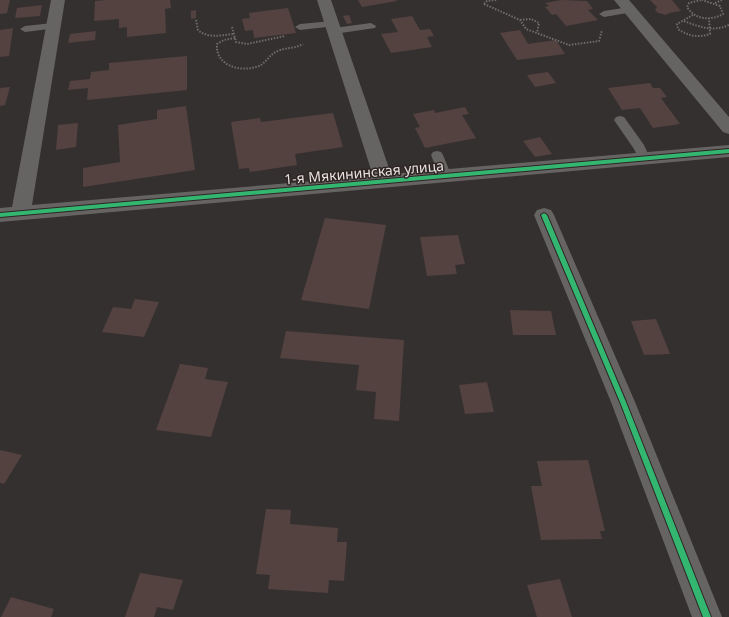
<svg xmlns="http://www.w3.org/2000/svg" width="729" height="617" font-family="'Noto Sans',sans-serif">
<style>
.building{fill:#53423f}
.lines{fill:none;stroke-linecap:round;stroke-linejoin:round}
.path{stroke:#6f6c6c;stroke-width:2;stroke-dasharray:1.5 1.5;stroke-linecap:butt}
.lane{fill:#666363;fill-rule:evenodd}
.street{fill:#666363;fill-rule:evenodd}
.cycleway-casing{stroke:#2e2524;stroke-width:2}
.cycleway{fill:#33b770;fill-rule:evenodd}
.labels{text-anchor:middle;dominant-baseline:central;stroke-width:3;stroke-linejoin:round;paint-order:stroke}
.street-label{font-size:14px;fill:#e7e2e0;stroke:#2e2524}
</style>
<rect width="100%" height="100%" fill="#353030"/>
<g class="building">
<path d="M 0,0 L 10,0 L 7,13 L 0,14 Z"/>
<path d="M 106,0 L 170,0 L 171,8 L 165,9 L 166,33 L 127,37 L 127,27 L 119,28 L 119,19 L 94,21 L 95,1 Z"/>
<path d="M 358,0 L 396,0 L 397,1 L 362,7 Z"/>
<path d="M 561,0 L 587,1 L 593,9 L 588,10 L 598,20 L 566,26 L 556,14 L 552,15 L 545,7 L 549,6 L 545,3 Z"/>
<path d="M 650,0 L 672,0 L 681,11 L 669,13 L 666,15 L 658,13 L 655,10 L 657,7 Z"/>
<path d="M 42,5 L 40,16 L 15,18 L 17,8 Z"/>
<path d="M 288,8 L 296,33 L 254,38 L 253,30 L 245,31 L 242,19 L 250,18 L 249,13 Z"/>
<path d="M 196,10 L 196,18 L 191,19 L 191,11 Z"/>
<path d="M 349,15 L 352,23 L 347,24 L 343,16 Z"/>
<path d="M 412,16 L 420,30 L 430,29 L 434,36 L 427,37 L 432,47 L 391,53 L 381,34 L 398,32 L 391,19 Z"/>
<path d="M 13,28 L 9,56 L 0,57 L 0,30 Z"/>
<path d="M 520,30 L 528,44 L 556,40 L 565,54 L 517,60 L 500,33 Z"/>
<path d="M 96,31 L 95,40 L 68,43 L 70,34 Z"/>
<path d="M 187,56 L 187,90 L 87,100 L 88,88 L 68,90 L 70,81 L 90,79 L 91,72 L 109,70 L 109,63 Z"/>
<path d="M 548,72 L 556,83 L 535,87 L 527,75 Z"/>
<path d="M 650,83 L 653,88 L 660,88 L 667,97 L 661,98 L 680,124 L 653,128 L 640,108 L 622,110 L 608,88 Z"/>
<path d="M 10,87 L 5,105 L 0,106 L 0,88 Z"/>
<path d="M 186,106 L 195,170 L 83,187 L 83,168 L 120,162 L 118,125 L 157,119 L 157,110 Z"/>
<path d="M 465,107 L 469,114 L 462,115 L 476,138 L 425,148 L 415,128 L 420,127 L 413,114 L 434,110 L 435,113 Z"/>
<path d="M 333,113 L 343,147 L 295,154 L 297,165 L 250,172 L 249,168 L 239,169 L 231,122 L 260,118 L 261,122 Z"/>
<path d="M 78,123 L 76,147 L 56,150 L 58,125 Z"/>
<path d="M 540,137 L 552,154 L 535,157 L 523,141 Z"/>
<path d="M 325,218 L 386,225 L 369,309 L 301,300 Z"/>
<path d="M 458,235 L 465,264 L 455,265 L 457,274 L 427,276 L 420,237 Z"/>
<path d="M 135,299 L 159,302 L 144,337 L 102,332 L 113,307 L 131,309 Z"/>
<path d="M 510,310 L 551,311 L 556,335 L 513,335 Z"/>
<path d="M 656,319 L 670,354 L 644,355 L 631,321 Z"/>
<path d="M 286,331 L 404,340 L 399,421 L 374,419 L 376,392 L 356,390 L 359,365 L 280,358 Z"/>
<path d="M 180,364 L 208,368 L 205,379 L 228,382 L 211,437 L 156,430 Z"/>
<path d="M 487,382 L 494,412 L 465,414 L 459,385 Z"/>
<path d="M 0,450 L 22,455 L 4,484 L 0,483 Z"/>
<path d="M 588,460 L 605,531 L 600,531 L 602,539 L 541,540 L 531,486 L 542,486 L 537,461 Z"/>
<path d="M 266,509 L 291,510 L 290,524 L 338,528 L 337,542 L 347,542 L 344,581 L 329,580 L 328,593 L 268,589 L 270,575 L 256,574 Z"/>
<path d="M 140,573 L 183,580 L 173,610 L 157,607 L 154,617 L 125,617 Z"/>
<path d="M 560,579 L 572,617 L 537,617 L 527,585 Z"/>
<path d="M 11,597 L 54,609 L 51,617 L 1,617 Z"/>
</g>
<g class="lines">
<g class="path">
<path d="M 701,0 L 689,3 L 687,7 C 695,20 711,21 723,14 L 720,6 L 702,0"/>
<path d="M 715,3 L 722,0"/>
<path d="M 484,4 L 520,20 L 526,29 L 569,45 L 599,41 L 602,30"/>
<path d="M 484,4 L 487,1 L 497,0"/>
<path d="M 693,15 L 677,24 L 678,29 C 688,36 698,38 710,34 L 709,18"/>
<path d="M 196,20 L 198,30 C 208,39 222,35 234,34"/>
<path d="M 520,20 L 531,19 L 539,23 L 537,33"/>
<path d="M 684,21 C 699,27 714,32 729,25"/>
<path d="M 232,27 L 236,42 L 247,44 L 285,36"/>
<path d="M 235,38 L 224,40 L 217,44 C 215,66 241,73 259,66 C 266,63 269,55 276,52 C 284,47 295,49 303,44"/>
</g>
<g class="lane">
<path d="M 629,7 L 634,10 L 633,12 L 604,17 L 599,14 L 604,11 Z"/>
<path d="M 332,21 L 336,22 L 337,24 L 336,26 L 300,30 L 295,27 L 300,24 Z"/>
<path d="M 53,23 L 57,24 L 58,26 L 57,28 L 25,32 L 20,29 L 25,26 Z"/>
<path d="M 371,23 L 376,26 L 375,28 L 334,34 L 329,31 L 334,28 Z"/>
<path d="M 620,116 L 624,117 L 644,145 L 651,160 L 649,163 L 645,164 L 641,163 L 634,149 L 614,120 L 616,117 Z"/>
<path d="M 437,151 L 441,152 L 443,155 L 452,177 L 451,180 L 446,181 L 441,180 L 440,177 L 431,155 L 433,152 Z"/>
</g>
<g class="street">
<path d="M 51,0 L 65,0 L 32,205 L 373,176 L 317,0 L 331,0 L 391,174 L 729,145 L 729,157 L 0,222 L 0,208 L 12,207 Z"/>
<path d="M 614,0 L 629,0 L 729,117 L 729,134 L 723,132 Z"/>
<path d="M 544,208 L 551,210 L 554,215 L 635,402 L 722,617 L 692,617 L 611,402 L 534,215 L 537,210 Z"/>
</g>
<g class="cycleway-casing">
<g id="cycleway">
<path d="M 729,149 L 729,153 L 0,217 L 0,213 Z"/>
<path d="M 544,213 L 547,215 L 626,402 L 711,617 L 703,617 L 620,402 L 541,215 Z"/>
</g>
</g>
<use href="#cycleway" class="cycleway"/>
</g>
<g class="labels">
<g class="street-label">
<text transform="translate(364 172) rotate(-5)">1-я Мякининская улица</text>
</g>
</g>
</svg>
